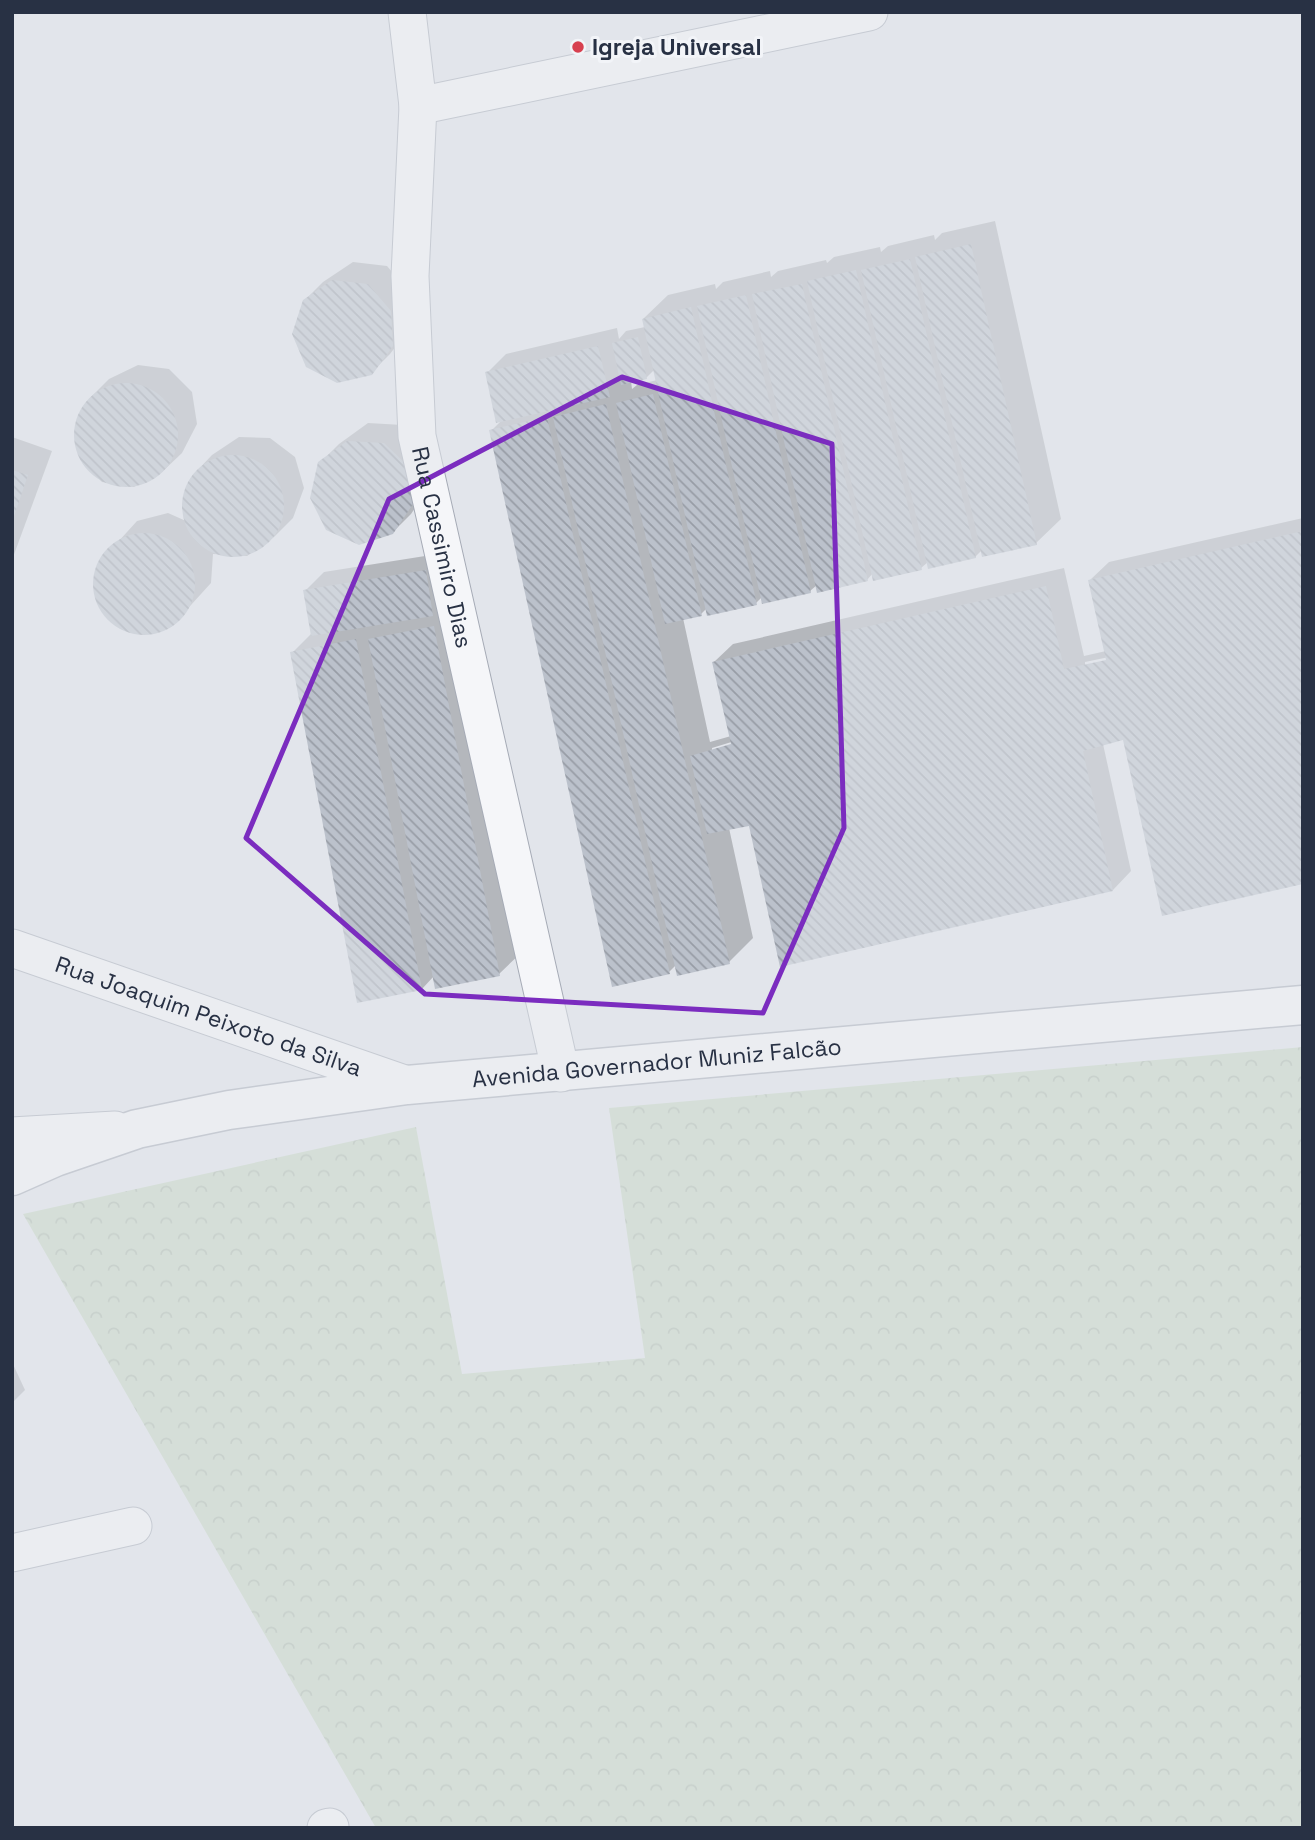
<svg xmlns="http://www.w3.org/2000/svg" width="1315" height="1840" font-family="'Space Grotesk',sans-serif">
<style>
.forest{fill:url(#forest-crowns)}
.shadow{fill:#0003;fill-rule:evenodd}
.building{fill:url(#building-back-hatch)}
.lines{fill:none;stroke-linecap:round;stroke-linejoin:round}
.minor-casing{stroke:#a6abb6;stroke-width:39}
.tertiary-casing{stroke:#a6abb6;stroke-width:41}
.minor{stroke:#f5f6f9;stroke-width:37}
.tertiary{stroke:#f5f6f9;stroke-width:38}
.marked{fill:none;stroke:#7b2cbf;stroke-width:5;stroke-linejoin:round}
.poi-dot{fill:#d7404f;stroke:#f2f4f8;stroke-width:2.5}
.labels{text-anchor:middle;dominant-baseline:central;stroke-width:6;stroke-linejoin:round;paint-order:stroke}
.poi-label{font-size:23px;font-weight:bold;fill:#283144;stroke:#f2f4f8;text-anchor:start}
.street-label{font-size:23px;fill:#283144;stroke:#f2f4f8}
</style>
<defs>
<pattern id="forest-crowns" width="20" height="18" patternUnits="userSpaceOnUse" patternTransform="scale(1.75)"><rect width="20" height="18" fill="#c6d6c2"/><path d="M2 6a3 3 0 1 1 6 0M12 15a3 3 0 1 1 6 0" fill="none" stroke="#aab8a8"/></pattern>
<pattern id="building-back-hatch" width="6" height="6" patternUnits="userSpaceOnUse" patternTransform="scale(1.75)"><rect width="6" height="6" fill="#bbc1cb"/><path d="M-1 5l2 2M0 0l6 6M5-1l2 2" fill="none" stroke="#989da6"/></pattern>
</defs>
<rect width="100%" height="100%" fill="#e2e5eb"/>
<path class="forest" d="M 1303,1047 L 1303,1828 L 376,1828 L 23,1214 L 416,1127 L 462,1374 L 645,1358 L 609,1108 Z"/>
<g class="shadow">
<path d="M 995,221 L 1061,519 L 1036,543 L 982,550 L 975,557 L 928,562 L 921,568 L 873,573 L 867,580 L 817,585 L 810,591 L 762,597 L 756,603 L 707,608 L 701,614 L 683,618 L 710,742 L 731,736 L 714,662 L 733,644 L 1064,568 L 1084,656 L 1106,651 L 1090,580 L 1109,562 L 1303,518 L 1303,882 L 1124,736 L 1103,744 L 1131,871 L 1113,890 L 750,823 L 729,828 L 753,938 L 729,962 L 676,965 L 669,972 L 491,431 L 503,419 L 487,373 L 506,354 L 617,328 L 619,339 L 626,331 L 645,327 L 643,319 L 668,295 L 715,284 L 716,289 L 723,282 L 770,271 L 771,277 L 778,271 L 826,260 L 827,263 L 834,257 L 880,247 L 881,252 L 888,246 L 934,235 L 935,240 L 942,233 ZM 655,369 L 657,380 L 637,385 L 632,389 L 631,381 L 646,378 ZM 1114,656 L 1115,660 L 1085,666 L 1085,662 ZM 738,740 L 739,743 L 712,751 L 712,748 Z"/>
<path d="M 353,262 L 387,266 L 409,292 L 411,326 L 390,354 L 371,373 L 304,301 L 323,282 Z"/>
<path d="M 138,365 L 169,369 L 192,392 L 197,424 L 182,453 L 162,472 L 134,487 L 102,482 L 80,459 L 75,427 L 90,398 L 109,379 Z"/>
<path d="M 368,423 L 403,425 L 431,484 L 411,514 L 392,533 L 320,463 L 339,444 Z"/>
<path d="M 12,437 L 52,451 L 12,560 Z"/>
<path d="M 239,437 L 270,438 L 295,457 L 304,488 L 293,518 L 274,537 L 247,556 L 213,554 L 211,583 L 171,627 L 141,634 L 112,622 L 95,596 L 97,565 L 137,521 L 168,513 L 186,521 L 182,505 L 193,475 L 212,455 Z"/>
<path d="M 444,553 L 524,950 L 499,974 L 434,976 L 422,989 L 292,653 L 312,633 L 305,591 L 324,572 Z"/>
<path d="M 12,1362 L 25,1390 L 12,1403 Z"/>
</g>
<g class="building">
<path d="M 971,244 L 1037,545 L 982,557 L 915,257 Z"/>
<path d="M 910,259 L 976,558 L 928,569 L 861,270 Z"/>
<path d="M 856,270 L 922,570 L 873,581 L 807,281 Z"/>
<path d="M 332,280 L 368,284 L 391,311 L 393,346 L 372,375 L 337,383 L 306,367 L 292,334 L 303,300 Z"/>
<path d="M 802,284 L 868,581 L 817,593 L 752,294 Z"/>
<path d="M 746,295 L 811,593 L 762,604 L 697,306 Z"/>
<path d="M 691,307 L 757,605 L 707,616 L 642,319 Z"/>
<path d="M 638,337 L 647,379 L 621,385 L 612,343 Z"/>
<path d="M 598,346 L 610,397 L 496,423 L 485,372 Z"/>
<circle cx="126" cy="435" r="52"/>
<path d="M 653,394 L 702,616 L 665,624 L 616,403 Z"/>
<path d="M 606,404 L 730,964 L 677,976 L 553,417 Z"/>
<path d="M 547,417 L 670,974 L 612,987 L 489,430 Z"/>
<path d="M 347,441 L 384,443 L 410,468 L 413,504 L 393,534 L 359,545 L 326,530 L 310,498 L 318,462 Z"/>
<circle cx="233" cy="506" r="51"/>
<path d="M 12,470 L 28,475 L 13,519 L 12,519 Z"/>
<path d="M 1303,531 L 1303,884 L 1162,916 L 1123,740 L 1083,751 L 1113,891 L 780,967 L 749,826 L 707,834 L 690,756 L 731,744 L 712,662 L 1046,586 L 1064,669 L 1106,660 L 1088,580 Z"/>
<circle cx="144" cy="584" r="51"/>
<path d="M 426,570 L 433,616 L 311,636 L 303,590 Z"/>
<path d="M 434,626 L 500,976 L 435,989 L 368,639 Z"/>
<path d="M 356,639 L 422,990 L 357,1003 L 290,652 Z"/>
</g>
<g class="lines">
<g class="minor-casing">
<g id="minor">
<path id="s1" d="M 407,12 L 418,106 L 410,276 L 417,436 L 561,1073"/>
<path d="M 418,106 L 869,12"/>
<path id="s2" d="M 12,948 L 407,1085"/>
<path d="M 12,1136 L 115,1130"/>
<path d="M 12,1553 L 133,1526"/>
<path d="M 326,1828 L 330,1827"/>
</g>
</g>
<g class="tertiary-casing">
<g id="tertiary">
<path id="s3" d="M 12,1176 L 55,1157 L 137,1129 L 229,1110 L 407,1085 L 1303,1005"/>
</g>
</g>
<use href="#minor" class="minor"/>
<use href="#tertiary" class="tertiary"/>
</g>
<path d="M0 0H1315V1840H0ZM 622,377 L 832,444 L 844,828 L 763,1013 L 425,994 L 246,838 L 389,499 Z" fill="#e2e5eb" fill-opacity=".55" fill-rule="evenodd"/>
<path class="marked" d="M 622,377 L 832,444 L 844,828 L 763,1013 L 425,994 L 246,838 L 389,499 Z"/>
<circle class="poi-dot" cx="578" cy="47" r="7"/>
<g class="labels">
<g class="poi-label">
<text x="592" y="47">Igreja Universal</text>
</g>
<g class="street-label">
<text stroke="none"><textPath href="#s1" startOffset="539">Rua Cassimiro Dias</textPath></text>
<text stroke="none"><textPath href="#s2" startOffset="208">Rua Joaquim Peixoto da Silva</textPath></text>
<text stroke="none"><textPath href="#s3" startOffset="658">Avenida Governador Muniz Falcão</textPath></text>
</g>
</g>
<rect width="1315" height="1840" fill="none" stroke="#283144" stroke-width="28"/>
</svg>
